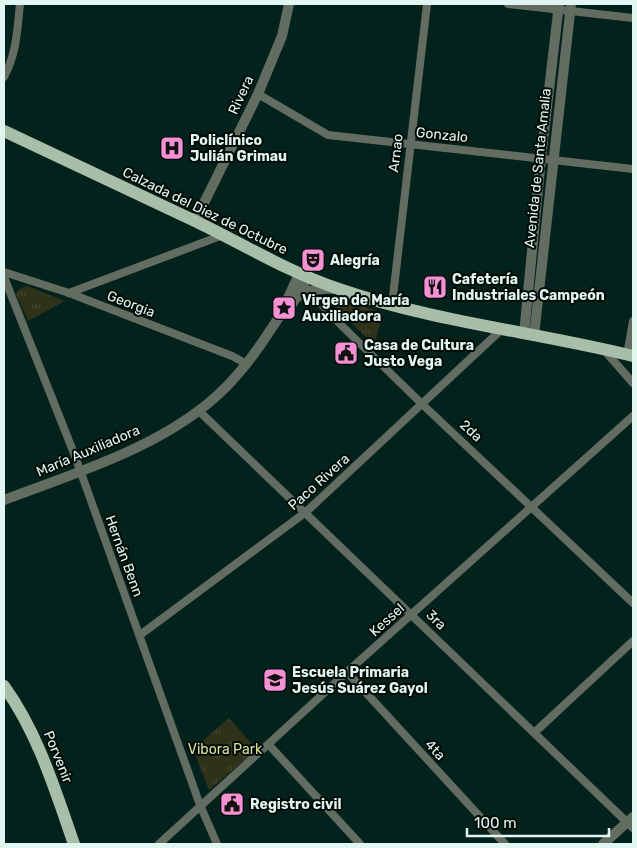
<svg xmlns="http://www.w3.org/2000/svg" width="637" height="848" font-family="Rubik,sans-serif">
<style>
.park{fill:url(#park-tufts)}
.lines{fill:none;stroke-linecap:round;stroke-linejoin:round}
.minor{stroke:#626c61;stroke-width:8}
.tertiary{stroke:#626c61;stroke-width:10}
.primary{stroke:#a8bea8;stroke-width:12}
.labels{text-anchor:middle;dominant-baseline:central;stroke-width:4;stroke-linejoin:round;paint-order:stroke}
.street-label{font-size:14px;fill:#e1f6f0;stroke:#000a07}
.poi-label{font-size:14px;font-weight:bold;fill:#e1f6f0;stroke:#000a07;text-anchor:start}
.park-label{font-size:14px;fill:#d9e09b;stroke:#000a07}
</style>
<defs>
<pattern id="park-tufts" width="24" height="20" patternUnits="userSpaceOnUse" patternTransform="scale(1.25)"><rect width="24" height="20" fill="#2f3119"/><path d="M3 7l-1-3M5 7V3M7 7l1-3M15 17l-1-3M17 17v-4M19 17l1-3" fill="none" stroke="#434530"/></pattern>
</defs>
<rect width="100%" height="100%" fill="#04221c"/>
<g class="park">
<path d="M 27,286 L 65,301 L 28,321 L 16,294 L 19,289 Z"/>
<path d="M 337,298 L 383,313 L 374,345 L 335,307 L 333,300 Z"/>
<path d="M 229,718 L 257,750 L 209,790 L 193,749 Z"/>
</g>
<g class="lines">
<g class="minor">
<path d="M 508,4 L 633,18"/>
<path d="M 4,77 C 17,52 17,31 20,4"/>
<path d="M 258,94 L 328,135 L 633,169"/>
<path d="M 4,272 L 69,293 L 232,356 L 247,364"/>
<path d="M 4,277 L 75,456 L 200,805 L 217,844"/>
<path d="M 307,289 L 343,327 L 422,404 L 633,603"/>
<path d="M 69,293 L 223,235"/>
<path d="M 392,305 L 427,4"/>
<path d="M 604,350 L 633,383"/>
<path d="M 627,355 L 633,321"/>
<path d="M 199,411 L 633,828"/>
<path d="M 140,635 L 306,512 L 501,330"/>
<path d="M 347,672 L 505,844"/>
<path d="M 535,732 L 633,641"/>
<path d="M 269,745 L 360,844"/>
<path d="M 159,844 L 347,672 L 633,416"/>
</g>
<g class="tertiary">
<path d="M 195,221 L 258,94 L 282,36 L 289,4"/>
<path d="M 295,298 C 307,290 320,288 334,289"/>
<path d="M 281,314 L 285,314 C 290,310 303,285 307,278"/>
<path d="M 524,334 L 541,158 L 559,4"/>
<path d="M 534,336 L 571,4"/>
<path d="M 4,500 C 78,472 169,445 226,387 C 248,365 264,340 281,314 L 279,311 L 279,308 L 286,302 L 299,274"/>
<path d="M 603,844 L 633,817"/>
</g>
<g class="primary">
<path d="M 4,131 C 68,161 132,191 195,221 C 243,244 288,272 339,289 C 434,322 536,332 633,356"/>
<path d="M 4,686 C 38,733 55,790 74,844"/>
</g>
</g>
<defs>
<g id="hospital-square" transform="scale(1.25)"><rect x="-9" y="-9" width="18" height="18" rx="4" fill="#f491d3" stroke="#000a07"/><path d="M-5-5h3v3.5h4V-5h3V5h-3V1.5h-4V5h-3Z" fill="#111"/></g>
<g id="theatre-square" transform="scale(1.25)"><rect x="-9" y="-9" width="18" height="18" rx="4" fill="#f491d3" stroke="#000a07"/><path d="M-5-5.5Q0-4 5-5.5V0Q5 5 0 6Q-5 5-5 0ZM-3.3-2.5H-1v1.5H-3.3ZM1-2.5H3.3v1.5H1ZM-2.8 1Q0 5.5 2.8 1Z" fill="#111"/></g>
<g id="restaurant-square" transform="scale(1.25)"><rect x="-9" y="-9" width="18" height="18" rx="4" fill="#f491d3" stroke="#000a07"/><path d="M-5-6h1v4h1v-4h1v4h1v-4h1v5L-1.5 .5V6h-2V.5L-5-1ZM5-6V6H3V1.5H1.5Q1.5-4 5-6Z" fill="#111"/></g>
<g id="sight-square" transform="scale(1.25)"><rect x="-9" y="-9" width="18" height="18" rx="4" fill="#f491d3" stroke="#000a07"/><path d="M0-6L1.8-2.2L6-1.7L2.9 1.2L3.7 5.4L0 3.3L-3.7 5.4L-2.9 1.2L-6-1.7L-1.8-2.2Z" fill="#111"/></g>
<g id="civic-square" transform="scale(1.25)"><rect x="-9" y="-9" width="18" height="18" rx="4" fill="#f491d3" stroke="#000a07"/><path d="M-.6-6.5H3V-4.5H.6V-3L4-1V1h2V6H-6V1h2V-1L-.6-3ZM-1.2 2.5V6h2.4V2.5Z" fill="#111"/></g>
<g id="school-square" transform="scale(1.25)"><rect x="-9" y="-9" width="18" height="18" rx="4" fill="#f491d3" stroke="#000a07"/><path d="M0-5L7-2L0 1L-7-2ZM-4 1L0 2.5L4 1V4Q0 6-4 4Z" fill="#111"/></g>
</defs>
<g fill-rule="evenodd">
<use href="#hospital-square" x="172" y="148"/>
<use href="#theatre-square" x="313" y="260"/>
<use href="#restaurant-square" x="435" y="287"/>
<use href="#sight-square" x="284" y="308"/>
<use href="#civic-square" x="346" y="353"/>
<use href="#school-square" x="275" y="680"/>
<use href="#civic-square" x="232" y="804"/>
</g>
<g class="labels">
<g class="street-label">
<text transform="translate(241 95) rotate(-65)">Rivera</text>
<text transform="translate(442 135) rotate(6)">Gonzalo</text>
<text transform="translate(396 153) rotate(-83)">Arnao</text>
<text transform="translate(538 168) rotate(-84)">Avenida de Santa Amalia</text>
<text transform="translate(205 211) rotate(26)">Calzada del Diez de Octubre</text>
<text transform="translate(131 304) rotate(21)">Georgia</text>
<text transform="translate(471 431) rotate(43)">2da</text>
<text transform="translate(88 451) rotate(-23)">María Auxiliadora</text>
<text transform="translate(319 482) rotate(-42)">Paco Rivera</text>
<text transform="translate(124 556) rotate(70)">Hernán Benn</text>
<text transform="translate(387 620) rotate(-42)">Kessel</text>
<text transform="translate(436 620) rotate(44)">3ra</text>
<text transform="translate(435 750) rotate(47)">4ta</text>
<text transform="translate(58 757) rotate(68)">Porvenir</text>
</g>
<g class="poi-label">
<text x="190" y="140">Policlínico<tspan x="190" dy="16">Julián Grimau</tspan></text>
<text x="330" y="260">Alegría</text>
<text x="452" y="279">Cafetería<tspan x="452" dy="16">Industriales Campeón</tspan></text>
<text x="302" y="300">Virgen de María<tspan x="302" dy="16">Auxiliadora</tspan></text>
<text x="364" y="345">Casa de Cultura<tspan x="364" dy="16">Justo Vega</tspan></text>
<text x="292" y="672">Escuela Primaria<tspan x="292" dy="16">Jesús Suárez Gayol</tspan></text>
<text x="250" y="804">Registro civil</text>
</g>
<g class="park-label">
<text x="225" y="749">Vibora Park</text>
</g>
</g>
<rect width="637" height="848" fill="none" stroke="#e1f6f0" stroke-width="10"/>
<path d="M467 828v8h142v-8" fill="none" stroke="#e1f6f0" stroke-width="2.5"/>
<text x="474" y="828" font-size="15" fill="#e1f6f0" stroke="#000a07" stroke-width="4" paint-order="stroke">100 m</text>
</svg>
